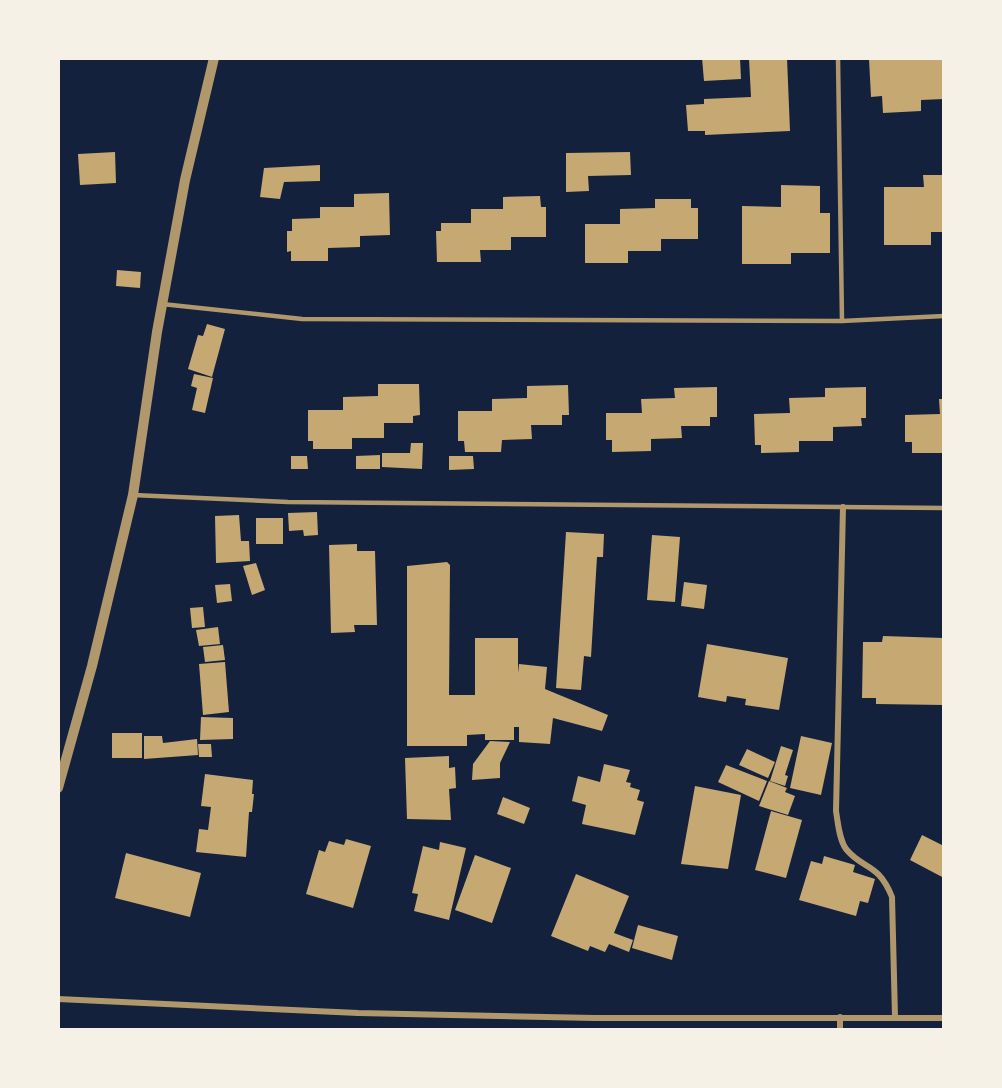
<svg xmlns="http://www.w3.org/2000/svg" width="1002" height="1088" font-family="'IBM Plex Sans',sans-serif">
<style>
.building{fill:#c6a872}
.lines{fill:none;stroke-linecap:round;stroke-linejoin:round}
.service{stroke:#b1986c;stroke-width:4.5}
.minor{stroke:#b1986c;stroke-width:6}
.tertiary{stroke:#b1986c;stroke-width:10}
</style>
<rect width="100%" height="100%" fill="#14213d"/>
<g class="building">
<path d="M 702,58 L 740,58 L 741,79 L 704,81 Z"/>
<path d="M 787,58 L 790,131 L 705,135 L 705,131 L 688,131 L 686,105 L 704,104 L 704,99 L 751,97 L 749,59 Z"/>
<path d="M 944,58 L 944,99 L 921,100 L 921,111 L 883,113 L 882,96 L 871,97 L 869,59 Z"/>
<path d="M 115,152 L 116,183 L 80,185 L 78,154 Z"/>
<path d="M 630,152 L 631,175 L 588,176 L 589,191 L 566,192 L 566,153 Z"/>
<path d="M 320,165 L 320,181 L 284,182 L 280,199 L 260,197 L 264,168 Z"/>
<path d="M 923,175 L 944,175 L 944,232 L 931,232 L 931,245 L 884,245 L 884,187 L 924,187 Z"/>
<path d="M 781,185 L 820,186 L 820,213 L 830,213 L 830,253 L 791,253 L 791,264 L 742,264 L 742,206 L 781,207 Z"/>
<path d="M 389,193 L 390,235 L 360,236 L 360,247 L 328,248 L 328,261 L 291,261 L 291,251 L 287,252 L 287,231 L 292,231 L 292,219 L 320,218 L 320,207 L 354,207 L 354,194 Z"/>
<path d="M 540,196 L 541,207 L 546,207 L 546,237 L 511,237 L 511,250 L 480,250 L 481,262 L 437,262 L 436,231 L 441,231 L 441,223 L 471,223 L 471,209 L 503,209 L 503,197 Z"/>
<path d="M 655,199 L 691,199 L 691,208 L 698,208 L 698,239 L 661,239 L 661,251 L 628,251 L 628,263 L 585,263 L 585,224 L 620,224 L 620,209 L 655,208 Z"/>
<path d="M 117,270 L 141,272 L 140,288 L 116,286 Z"/>
<path d="M 207,324 L 225,329 L 212,377 L 188,369 L 198,335 L 203,336 Z"/>
<path d="M 194,374 L 213,378 L 205,413 L 192,410 L 197,388 L 191,386 Z"/>
<path d="M 378,384 L 419,384 L 420,415 L 413,416 L 413,423 L 384,423 L 384,438 L 352,438 L 352,449 L 313,449 L 313,441 L 308,441 L 308,410 L 343,410 L 343,397 L 378,396 Z"/>
<path d="M 568,385 L 569,415 L 562,415 L 562,425 L 531,425 L 532,439 L 502,440 L 501,452 L 465,452 L 464,441 L 458,441 L 458,411 L 492,411 L 492,399 L 527,398 L 527,386 Z"/>
<path d="M 717,387 L 717,417 L 710,417 L 710,426 L 681,426 L 682,438 L 651,439 L 651,451 L 612,452 L 612,440 L 606,440 L 606,413 L 642,413 L 641,399 L 675,398 L 674,388 Z"/>
<path d="M 866,387 L 866,418 L 861,418 L 862,426 L 833,427 L 833,441 L 799,441 L 799,452 L 761,453 L 761,445 L 755,445 L 754,414 L 790,413 L 789,398 L 825,397 L 825,388 Z"/>
<path d="M 939,399 L 944,399 L 944,453 L 912,453 L 912,442 L 905,442 L 905,415 L 940,414 Z"/>
<path d="M 411,443 L 423,443 L 422,469 L 382,467 L 382,453 L 410,453 Z"/>
<path d="M 380,455 L 380,469 L 356,469 L 356,456 Z"/>
<path d="M 291,456 L 307,456 L 308,469 L 291,469 Z"/>
<path d="M 449,456 L 473,456 L 474,469 L 449,470 Z"/>
<path d="M 317,512 L 318,535 L 304,536 L 303,530 L 289,531 L 288,513 Z"/>
<path d="M 239,515 L 241,541 L 249,541 L 250,561 L 216,563 L 215,516 Z"/>
<rect x="256" y="518" width="27" height="26"/>
<path d="M 566,532 L 604,534 L 603,557 L 597,557 L 591,657 L 584,656 L 581,690 L 556,688 Z"/>
<path d="M 652,535 L 680,537 L 675,602 L 647,600 Z"/>
<path d="M 357,544 L 357,551 L 375,551 L 377,625 L 354,625 L 355,632 L 331,633 L 329,545 Z"/>
<path d="M 447,562 L 450,565 L 449,695 L 475,695 L 475,638 L 518,638 L 518,673 L 519,664 L 547,667 L 545,689 L 608,715 L 602,731 L 553,718 L 550,744 L 519,742 L 519,727 L 514,727 L 514,740 L 485,740 L 485,734 L 467,735 L 467,746 L 407,746 L 407,566 Z"/>
<path d="M 256,563 L 265,590 L 252,595 L 243,566 Z"/>
<path d="M 684,582 L 707,585 L 704,609 L 681,606 Z"/>
<path d="M 230,584 L 232,601 L 217,603 L 215,585 Z"/>
<path d="M 203,607 L 205,627 L 192,628 L 190,608 Z"/>
<path d="M 218,627 L 220,644 L 199,646 L 196,630 Z"/>
<path d="M 883,636 L 944,638 L 944,705 L 876,704 L 876,698 L 862,698 L 863,642 L 882,642 Z"/>
<path d="M 707,644 L 788,658 L 779,710 L 745,705 L 746,699 L 727,696 L 726,702 L 698,697 Z"/>
<path d="M 223,645 L 225,660 L 205,662 L 203,647 Z"/>
<path d="M 225,662 L 229,712 L 203,715 L 199,664 Z"/>
<path d="M 201,717 L 233,718 L 233,739 L 200,740 Z"/>
<rect x="112" y="733" width="30" height="25"/>
<path d="M 144,736 L 162,736 L 163,743 L 197,739 L 198,755 L 144,759 Z"/>
<path d="M 801,736 L 832,743 L 821,795 L 790,788 Z"/>
<path d="M 490,741 L 510,742 L 500,763 L 500,778 L 472,780 L 473,764 Z"/>
<path d="M 198,744 L 211,744 L 212,757 L 199,757 Z"/>
<path d="M 781,746 L 793,750 L 785,775 L 788,776 L 785,786 L 770,781 Z"/>
<path d="M 747,749 L 775,762 L 768,778 L 739,765 Z"/>
<path d="M 449,756 L 449,768 L 455,767 L 456,788 L 449,789 L 451,820 L 407,819 L 405,758 Z"/>
<path d="M 604,764 L 630,770 L 626,782 L 631,783 L 630,787 L 640,790 L 637,800 L 644,802 L 635,835 L 582,824 L 586,805 L 572,801 L 578,776 L 600,782 Z"/>
<path d="M 726,765 L 767,781 L 759,801 L 718,782 Z"/>
<path d="M 205,774 L 253,780 L 252,794 L 254,794 L 252,812 L 249,812 L 246,857 L 196,852 L 199,829 L 208,830 L 211,807 L 201,806 Z"/>
<path d="M 769,781 L 787,788 L 785,792 L 795,796 L 788,815 L 759,806 Z"/>
<path d="M 695,786 L 741,795 L 728,869 L 681,864 Z"/>
<path d="M 503,797 L 530,808 L 524,824 L 497,814 Z"/>
<path d="M 771,811 L 802,820 L 786,878 L 755,870 Z"/>
<path d="M 922,835 L 944,846 L 944,878 L 910,860 Z"/>
<path d="M 346,839 L 371,846 L 353,908 L 306,894 L 319,850 L 325,852 L 329,841 L 344,845 Z"/>
<path d="M 440,842 L 466,848 L 449,920 L 414,911 L 418,894 L 412,893 L 423,846 L 439,850 Z"/>
<path d="M 126,853 L 201,873 L 190,917 L 115,898 Z"/>
<path d="M 475,855 L 511,868 L 492,923 L 455,910 Z"/>
<path d="M 824,856 L 855,865 L 853,872 L 875,879 L 868,903 L 860,901 L 856,916 L 799,900 L 811,861 L 822,864 Z"/>
<path d="M 576,874 L 629,896 L 614,933 L 633,940 L 629,952 L 609,944 L 605,952 L 590,946 L 588,951 L 551,936 Z"/>
<path d="M 638,925 L 678,936 L 672,960 L 632,948 Z"/>
</g>
<g class="lines">
<g class="service">
<path d="M 838,58 L 842,321"/>
<path d="M 162,304 L 302,319 L 842,321 L 944,316"/>
<path d="M 133,495 L 288,502 L 944,508"/>
</g>
<g class="minor">
<path d="M 843,507 L 836,811 C 838,823 839,839 846,849 C 863,870 878,862 892,897 L 895,1017"/>
<path d="M 58,999 L 358,1013 L 595,1018 L 944,1018"/>
<path d="M 840,1030 L 840,1017"/>
</g>
<path class="tertiary" d="M 58,788 L 92,666 L 133,495 L 157,332 L 185,180 L 214,58"/>
</g>
<rect width="1002" height="1088" fill="none" stroke="#f6f1e7" stroke-width="120"/>
</svg>
